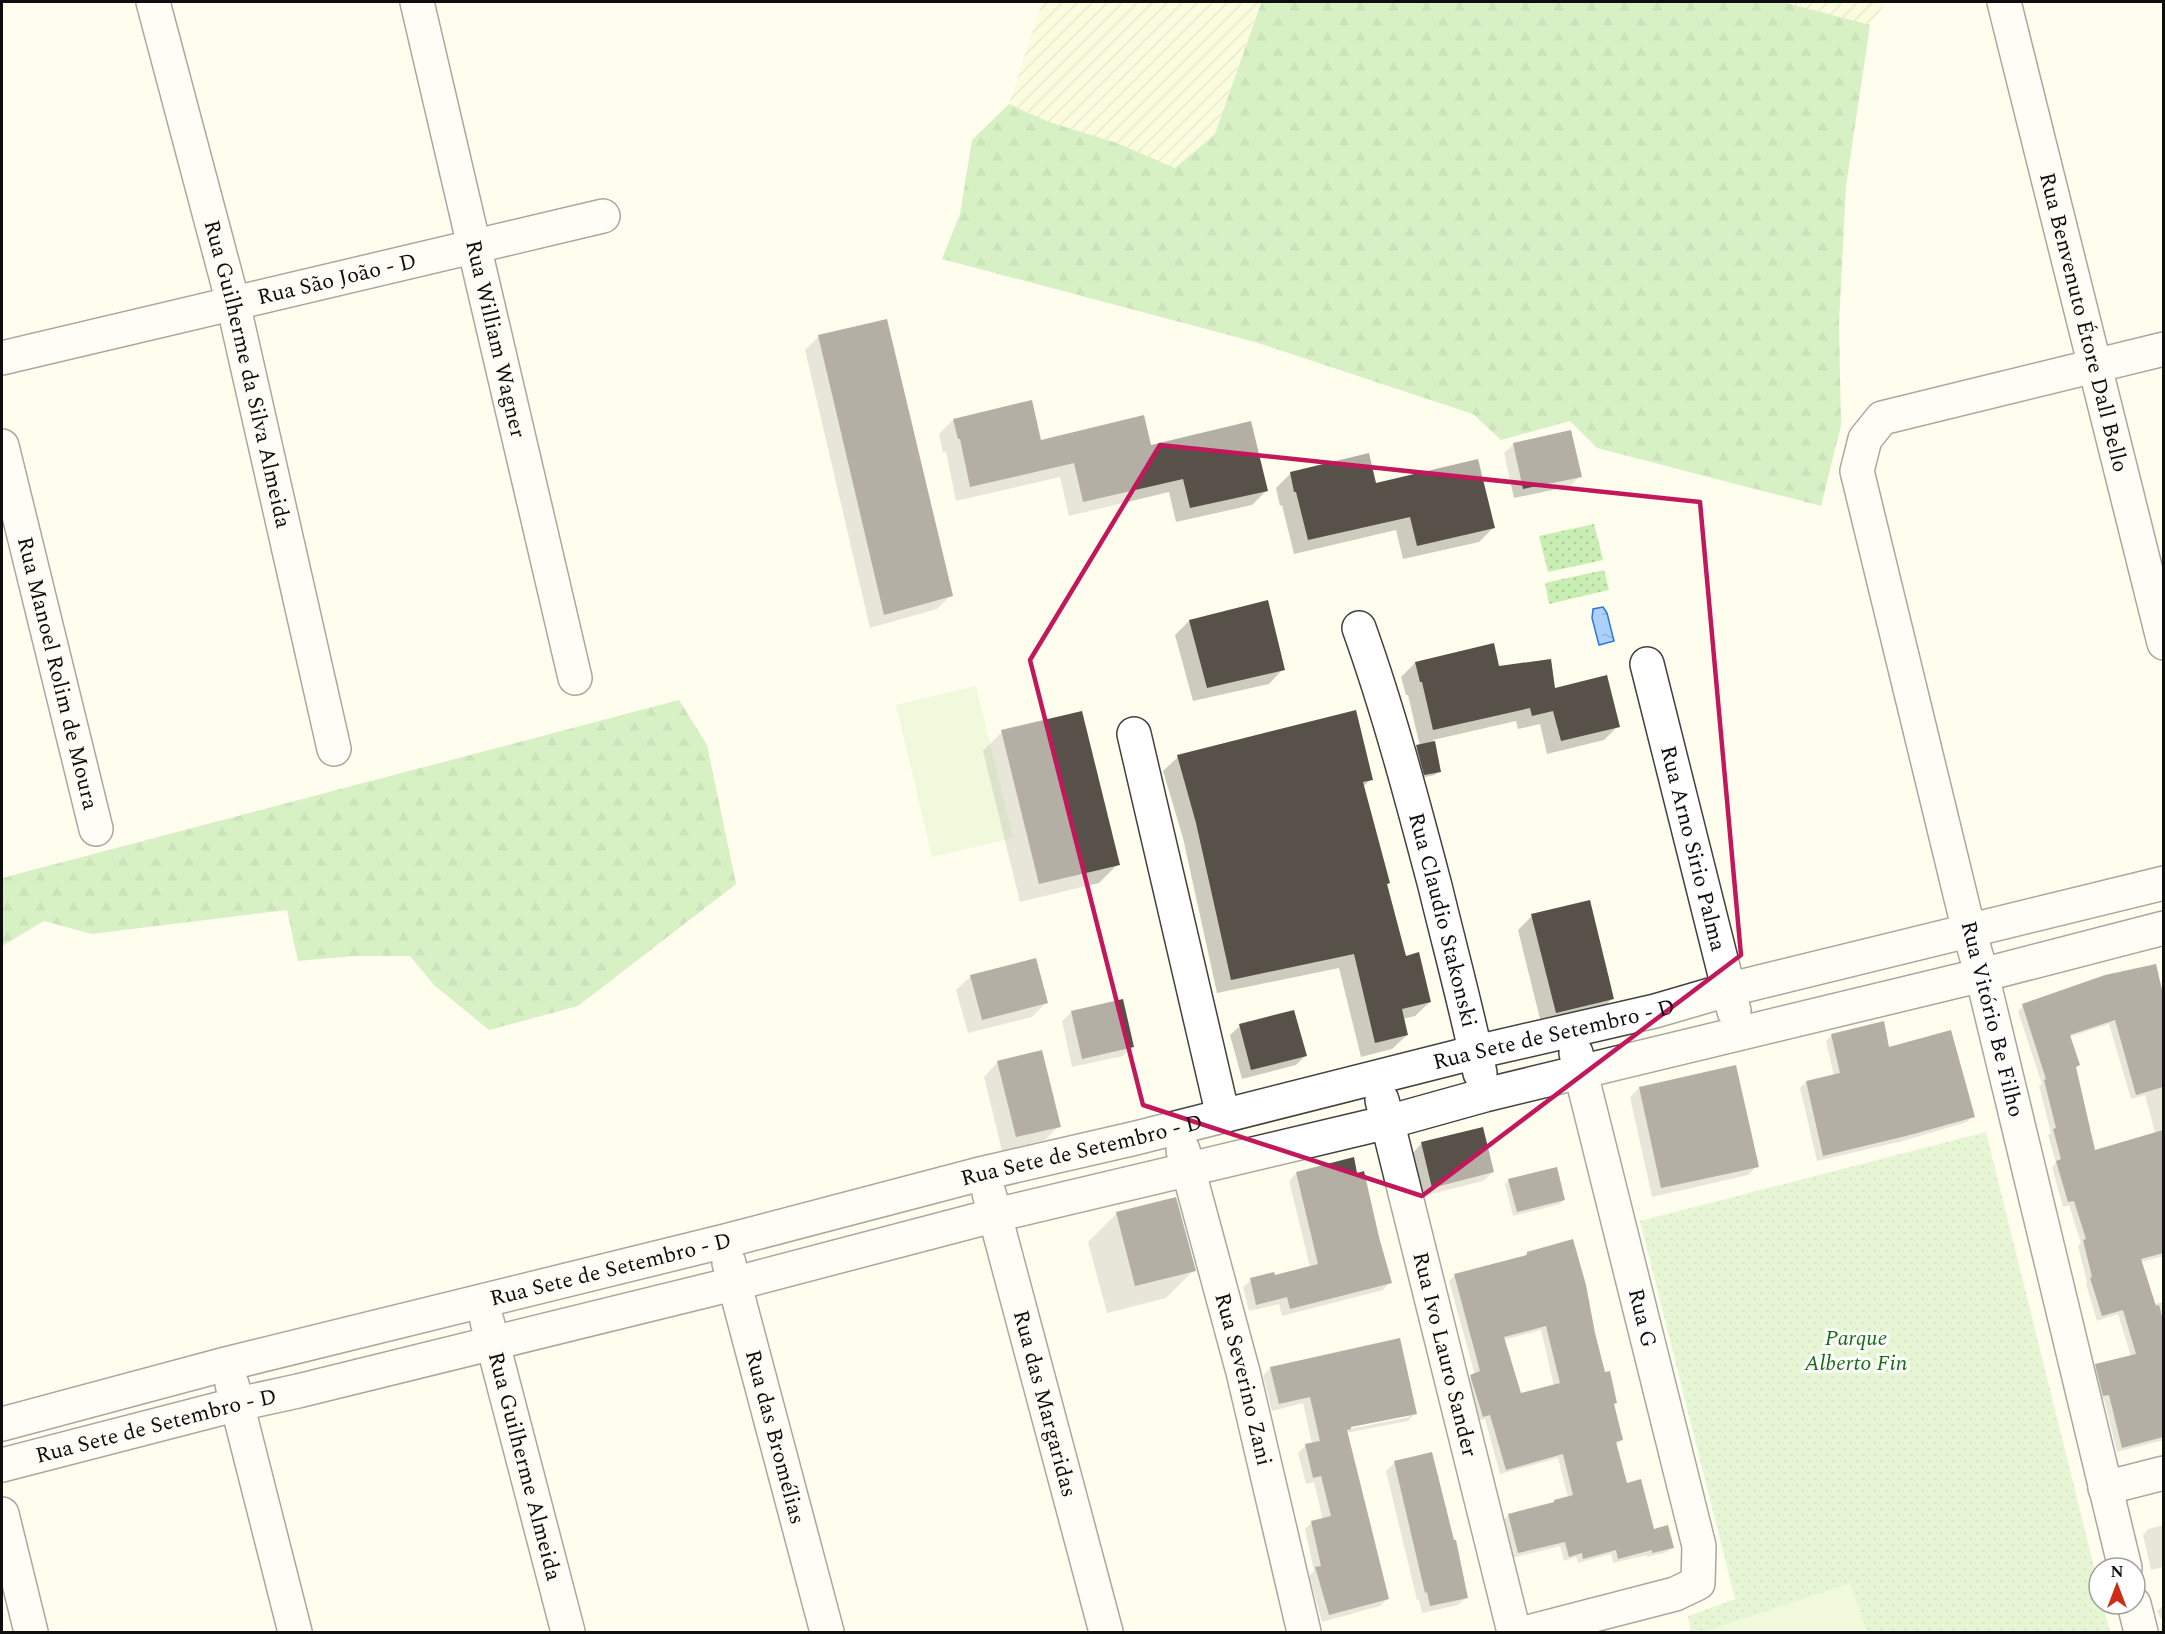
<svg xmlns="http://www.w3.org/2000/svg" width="2165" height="1634" font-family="Spectral,serif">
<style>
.farmland{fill:url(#farmland-furrows)}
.forest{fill:url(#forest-firs)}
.park{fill:url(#park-dots)}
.pitch{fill:#ddf4c6}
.water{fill:url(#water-ripples);stroke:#2b78dc;stroke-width:1.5}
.shadow{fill:#0003;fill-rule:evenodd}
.building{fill:#575149;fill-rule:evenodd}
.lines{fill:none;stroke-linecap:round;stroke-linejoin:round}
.minor-casing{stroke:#414141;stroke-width:36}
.minor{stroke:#fff;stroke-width:33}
.marked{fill:none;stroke:#c2185b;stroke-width:4.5;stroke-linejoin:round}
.labels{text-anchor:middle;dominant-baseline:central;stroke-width:6;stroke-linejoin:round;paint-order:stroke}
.street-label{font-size:22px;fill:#0e0e0e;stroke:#fff}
.park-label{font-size:22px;font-style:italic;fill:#1a6d17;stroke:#fff}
</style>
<defs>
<pattern id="farmland-furrows" width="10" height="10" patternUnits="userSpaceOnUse" patternTransform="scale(1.5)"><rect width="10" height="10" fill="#f5f8cb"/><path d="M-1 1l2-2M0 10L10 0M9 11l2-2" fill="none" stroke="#d1d3ad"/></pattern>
<pattern id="forest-firs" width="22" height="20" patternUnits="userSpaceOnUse" patternTransform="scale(1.5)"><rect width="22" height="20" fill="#a7e190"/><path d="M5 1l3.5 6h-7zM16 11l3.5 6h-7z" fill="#8fc07b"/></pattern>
<pattern id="park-dots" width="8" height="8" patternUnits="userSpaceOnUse" patternTransform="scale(1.5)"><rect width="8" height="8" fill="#c8eeb3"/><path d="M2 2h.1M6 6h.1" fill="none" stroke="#abcb99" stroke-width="1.8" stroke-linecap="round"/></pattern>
<pattern id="water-ripples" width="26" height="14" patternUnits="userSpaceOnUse" patternTransform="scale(1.5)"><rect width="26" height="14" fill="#acd1fd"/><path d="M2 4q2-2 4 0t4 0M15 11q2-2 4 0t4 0" fill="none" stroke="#93b2d8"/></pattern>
</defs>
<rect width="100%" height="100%" fill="#fffeee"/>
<g class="farmland">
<path d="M 1042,2 L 1263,2 L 1260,3 L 1215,135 L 1175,168 L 1117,143 L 1049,122 L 1009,104 Z"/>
<path d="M 1783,2 L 1886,2 L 1870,25 Z"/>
</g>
<g class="forest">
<path d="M 1263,2 L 1783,2 L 1870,25 L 1846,186 L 1839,323 L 1841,425 L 1821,506 L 1597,448 L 1570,421 L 1501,440 L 1473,414 L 1255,342 L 942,259 L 960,214 L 972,140 L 1009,104 L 1049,122 L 1117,143 L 1175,168 L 1215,134 L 1261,3 Z"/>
<path d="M 679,700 L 707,745 L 736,884 L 578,1006 L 489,1030 L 434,985 L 410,956 L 354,956 L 298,961 L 287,910 L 92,934 L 44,921 L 2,946 L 2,878 Z"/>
</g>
<g class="park">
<path d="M 1594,524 L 1603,560 L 1548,572 L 1539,536 Z"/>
<path d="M 1604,570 L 1609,590 L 1549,604 L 1545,583 Z"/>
<path d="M 1986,1132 L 2099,1587 L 2099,1604 L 2103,1604 L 2110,1632 L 1691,1632 L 1688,1616 L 1735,1599 L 1640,1221 Z"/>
</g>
<g class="pitch">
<path d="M 976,686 L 1013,838 L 932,857 L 896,705 Z"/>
<path d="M 1850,1583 L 1867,1632 L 1707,1632 L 1706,1631 Z"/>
</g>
<path class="water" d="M 1603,607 L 1607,613 L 1614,641 L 1599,645 L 1592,618 L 1593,609 Z"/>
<g class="shadow">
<path d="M 819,336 L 951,595 L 937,609 L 870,628 L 805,350 Z"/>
<path d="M 953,420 L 1040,441 L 1150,447 L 1267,490 L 1252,505 L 1176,522 L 1169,492 L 1069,516 L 1060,477 L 956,501 L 946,452 L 943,453 L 939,434 Z"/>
<path d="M 1514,444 L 1580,476 L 1571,486 L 1514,498 L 1504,453 Z"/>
<path d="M 1368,455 L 1375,485 L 1493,528 L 1479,542 L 1403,559 L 1396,530 L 1294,554 L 1282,505 L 1280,506 L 1276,488 L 1290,474 Z"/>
<path d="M 1189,621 L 1283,669 L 1269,684 L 1193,701 L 1175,635 Z"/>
<path d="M 1415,663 L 1498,668 L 1554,690 L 1618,726 L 1604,740 L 1547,754 L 1540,724 L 1518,729 L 1516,721 L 1433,740 L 1439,771 L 1435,775 L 1420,778 L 1413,751 L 1420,746 L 1408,695 L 1406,695 L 1401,677 Z"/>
<path d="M 1002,732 L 1118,864 L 1099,883 L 1020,902 L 983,751 Z"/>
<path d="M 1178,757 L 1371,779 L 1363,787 L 1405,957 L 1430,1002 L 1415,1016 L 1403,1019 L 1407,1035 L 1392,1049 L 1361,1057 L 1339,968 L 1217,993 L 1183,838 L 1163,771 Z"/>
<path d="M 1532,916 L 1612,999 L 1598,1013 L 1542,1027 L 1518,930 Z"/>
<path d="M 2155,965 L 2164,999 L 2164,1256 L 2141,1262 L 2154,1304 L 2164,1302 L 2164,1440 L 2117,1452 L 2104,1399 L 2098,1400 L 2091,1371 L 2096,1366 L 2131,1357 L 2118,1314 L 2097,1321 L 2086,1284 L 2087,1282 L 2078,1246 L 2081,1243 L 2069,1205 L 2063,1207 L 2052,1167 L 2056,1163 L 2048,1135 L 2051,1133 L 2039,1086 L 2042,1084 L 2018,1011 L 2023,1006 ZM 2109,1024 L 2131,1099 L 2145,1095 L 2155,1133 L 2094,1152 L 2075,1068 L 2078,1065 L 2069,1037 Z"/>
<path d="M 971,976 L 1046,1003 L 1032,1017 L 968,1033 L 956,990 Z"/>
<path d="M 1072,1012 L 1132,1046 L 1123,1056 L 1072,1067 L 1062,1021 Z"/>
<path d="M 1240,1026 L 1305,1056 L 1296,1065 L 1242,1079 L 1230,1035 Z"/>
<path d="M 1832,1035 L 1888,1048 L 1973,1116 L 1967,1122 L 1903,1141 L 1817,1161 L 1800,1088 L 1806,1082 L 1834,1076 L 1826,1041 Z"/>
<path d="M 998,1062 L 1059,1126 L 1045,1140 L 1002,1151 L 984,1077 Z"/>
<path d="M 1639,1088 L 1757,1166 L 1748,1175 L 1652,1197 L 1630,1097 Z"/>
<path d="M 1422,1143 L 1493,1172 L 1483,1181 L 1423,1196 L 1413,1153 Z"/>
<path d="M 1296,1173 L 1378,1237 L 1390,1282 L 1383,1290 L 1282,1316 L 1279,1304 L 1249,1311 L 1243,1287 L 1251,1280 L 1274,1277 L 1310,1267 L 1289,1181 Z"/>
<path d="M 1509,1180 L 1564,1199 L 1560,1204 L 1513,1216 L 1505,1184 Z"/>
<path d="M 1117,1213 L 1194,1270 L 1166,1298 L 1107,1313 L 1088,1242 Z"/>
<path d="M 1527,1253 L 1604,1374 L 1616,1402 L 1613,1405 L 1621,1440 L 1616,1445 L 1626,1484 L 1653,1531 L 1672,1547 L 1667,1552 L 1647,1557 L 1647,1555 L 1613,1563 L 1611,1554 L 1578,1563 L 1576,1557 L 1564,1561 L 1560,1546 L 1512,1558 L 1503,1520 L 1509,1515 L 1551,1504 L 1555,1501 L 1568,1498 L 1558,1458 L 1500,1474 L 1485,1419 L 1478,1421 L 1466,1381 L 1475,1375 L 1449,1281 L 1454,1276 L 1523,1257 ZM 1541,1330 L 1554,1386 L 1520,1394 L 1503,1340 Z"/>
<path d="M 1270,1368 L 1415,1413 L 1408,1421 L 1346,1433 L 1387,1599 L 1380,1606 L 1322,1622 L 1309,1576 L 1314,1571 L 1305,1529 L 1312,1522 L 1323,1520 L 1314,1482 L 1306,1484 L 1298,1453 L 1306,1445 L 1312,1444 L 1303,1403 L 1272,1411 L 1263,1376 ZM 1409,1414 L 1409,1417 L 1344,1430 L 1343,1427 Z"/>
<path d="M 1395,1463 L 1467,1597 L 1458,1605 L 1422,1613 L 1419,1600 L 1417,1600 L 1386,1471 Z"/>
<path d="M 2164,1525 L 2164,1567 L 2151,1570 L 2143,1535 L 2148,1529 Z"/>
<path d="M 2164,1605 L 2164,1624 L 2157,1611 Z"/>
</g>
<g class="building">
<path d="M 887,319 L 953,596 L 884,615 L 818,335 Z"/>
<path d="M 1032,400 L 1041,440 L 1144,415 L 1151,445 L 1251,421 L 1268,491 L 1190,508 L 1183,479 L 1083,502 L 1074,463 L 970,487 L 960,439 L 958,439 L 953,419 Z"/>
<path d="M 1571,430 L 1582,477 L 1523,489 L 1513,443 Z"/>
<path d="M 1369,453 L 1376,483 L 1478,459 L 1495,528 L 1417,546 L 1410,517 L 1308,540 L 1296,492 L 1294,492 L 1290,472 Z"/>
<path d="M 1268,600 L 1285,670 L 1207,688 L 1189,620 Z"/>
<path d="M 1494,643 L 1499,666 L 1551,659 L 1555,688 L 1607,675 L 1620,727 L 1561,741 L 1553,711 L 1532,716 L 1530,708 L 1433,730 L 1422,682 L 1420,682 L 1415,662 Z"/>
<path d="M 1356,710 L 1373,780 L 1363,782 L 1390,883 L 1387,884 L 1406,956 L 1419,952 L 1431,1002 L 1402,1009 L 1408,1035 L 1375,1043 L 1354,954 L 1231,980 L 1196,823 L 1177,755 Z"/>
<path d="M 1082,711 L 1120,865 L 1039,884 L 1001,730 Z"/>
<path d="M 1435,741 L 1441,772 L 1424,775 L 1416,745 Z"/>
<path d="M 1590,900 L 1614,999 L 1556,1013 L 1531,914 Z"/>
<path d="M 1036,958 L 1048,1003 L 982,1020 L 970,975 Z"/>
<path d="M 2156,964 L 2163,994 L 2163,1087 L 2136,1095 L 2115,1020 L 2070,1035 L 2080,1065 L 2076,1067 L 2095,1150 L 2163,1130 L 2163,1253 L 2141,1259 L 2156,1306 L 2159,1305 L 2163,1320 L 2163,1437 L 2122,1448 L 2109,1395 L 2103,1396 L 2095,1364 L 2136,1354 L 2123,1310 L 2102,1316 L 2090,1278 L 2092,1277 L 2083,1240 L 2086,1239 L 2074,1201 L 2068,1202 L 2056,1161 L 2061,1159 L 2053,1129 L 2056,1128 L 2044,1080 L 2046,1079 L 2022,1004 L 2105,975 Z"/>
<path d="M 1123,999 L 1134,1047 L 1082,1059 L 1071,1011 Z"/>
<path d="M 1294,1010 L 1307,1056 L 1251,1070 L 1239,1024 Z"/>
<path d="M 1884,1021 L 1889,1047 L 1951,1030 L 1975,1117 L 1910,1135 L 1823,1156 L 1806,1081 L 1840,1073 L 1831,1034 Z"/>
<path d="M 1042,1050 L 1061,1127 L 1016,1137 L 997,1061 Z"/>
<path d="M 1736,1065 L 1759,1167 L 1661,1188 L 1639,1087 Z"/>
<path d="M 1483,1127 L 1494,1172 L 1432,1188 L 1421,1142 Z"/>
<path d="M 1354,1157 L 1357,1173 L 1364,1171 L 1379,1237 L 1392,1283 L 1290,1309 L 1287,1297 L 1256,1305 L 1250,1278 L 1274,1272 L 1275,1275 L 1318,1264 L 1296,1172 Z"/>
<path d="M 1557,1167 L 1565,1200 L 1517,1212 L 1508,1179 Z"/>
<path d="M 1176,1197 L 1196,1271 L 1135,1286 L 1116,1212 Z"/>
<path d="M 1573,1239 L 1586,1285 L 1595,1333 L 1605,1372 L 1610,1371 L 1617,1403 L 1614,1404 L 1623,1440 L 1616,1442 L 1627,1483 L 1641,1479 L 1654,1529 L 1668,1525 L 1674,1548 L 1652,1553 L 1652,1550 L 1618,1559 L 1616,1550 L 1583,1559 L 1582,1553 L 1569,1557 L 1565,1542 L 1518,1553 L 1508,1514 L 1554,1502 L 1554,1500 L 1573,1495 L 1563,1454 L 1506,1470 L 1490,1415 L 1483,1417 L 1470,1375 L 1480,1371 L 1454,1274 L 1527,1255 L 1527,1252 ZM 1546,1326 L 1560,1383 L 1521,1393 L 1504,1337 Z"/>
<path d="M 1400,1338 L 1417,1414 L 1351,1427 L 1351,1429 L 1347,1430 L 1389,1599 L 1329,1615 L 1315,1567 L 1321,1566 L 1311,1521 L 1331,1516 L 1321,1476 L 1313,1478 L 1305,1444 L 1320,1441 L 1310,1397 L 1279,1404 L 1270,1367 Z"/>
<path d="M 1432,1452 L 1454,1540 L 1456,1540 L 1468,1598 L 1430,1606 L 1427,1592 L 1425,1593 L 1394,1461 Z"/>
</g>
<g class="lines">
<g class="minor-casing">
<g id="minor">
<path id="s1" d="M 153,2 L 233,303 L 334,749"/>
<path id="s2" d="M 417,2 L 575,678"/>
<path id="s3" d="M 2004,2 L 2164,643"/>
<path id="s4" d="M 2,358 L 603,216"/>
<path id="s5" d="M 2,446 L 96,829"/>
<path id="s6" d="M 1359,628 C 1389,712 1412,799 1435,886 C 1450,948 1467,1010 1480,1073"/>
<path id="s7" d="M 1647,664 L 1734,1011"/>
<path d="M 1134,734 L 1223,1116"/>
<path id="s8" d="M 1382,1100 L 1514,1632"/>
<path id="s9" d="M 1183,1150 L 1243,1372 L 1304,1632"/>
<path id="s10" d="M 989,1193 L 1106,1632"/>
<path id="s11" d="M 729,1263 L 827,1632"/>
<path id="s12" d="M 487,1321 L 568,1632"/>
<path d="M 232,1384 L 295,1632"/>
<path id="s13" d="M 2,1424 L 226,1364 L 725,1241 L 984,1173 L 1136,1138 L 1476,1052 L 1655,1011 L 1727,990 L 2164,883"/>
<path id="s14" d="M 2,1465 L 238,1404 L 298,1391 L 733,1284 L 996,1215 L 1388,1122 L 1485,1095 L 1982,975 L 2164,928"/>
<path d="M 2105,1488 L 2164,1473"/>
<path d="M 2,1514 L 31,1632"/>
<path d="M 2125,1568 L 1982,975 L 1969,931 L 1857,471 L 1865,439 L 1882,418 L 2164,349"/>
<path d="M 2134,1604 L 2141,1632"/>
<path d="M 1528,1632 L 1675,1594 L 1698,1583 L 1699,1546 L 1576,1053"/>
</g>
</g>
<use href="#minor" class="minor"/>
</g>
<path d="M0 0H2165V1634H0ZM 1160,445 L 1700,502 L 1741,955 L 1422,1196 L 1143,1105 L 1030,660 Z" fill="#fffeee" fill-opacity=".55" fill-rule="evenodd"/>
<path class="marked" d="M 1160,445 L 1700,502 L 1741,955 L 1422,1196 L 1143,1105 L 1030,660 Z"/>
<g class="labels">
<g class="street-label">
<text stroke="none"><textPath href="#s4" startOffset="344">Rua São João - D</textPath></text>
<text stroke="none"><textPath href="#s3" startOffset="330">Rua Benvenuto Étore Dall Bello</textPath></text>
<text stroke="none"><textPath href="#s2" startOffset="346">Rua William Wagner</textPath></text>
<text stroke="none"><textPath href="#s1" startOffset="384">Rua Guilherme da Silva Almeida</textPath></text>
<text stroke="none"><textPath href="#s5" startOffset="234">Rua Manoel Rolim de Moura</textPath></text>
<text stroke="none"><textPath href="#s7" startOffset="190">Rua Arno Sirio Palma</textPath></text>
<text stroke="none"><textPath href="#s6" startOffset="304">Rua Claudio Stakonski</textPath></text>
<text transform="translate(1992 1019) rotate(76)">Rua Vitório Be Filho</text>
<text stroke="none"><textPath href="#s13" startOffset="1600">Rua Sete de Setembro - D</textPath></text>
<text stroke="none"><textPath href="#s13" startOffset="1114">Rua Sete de Setembro - D</textPath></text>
<text stroke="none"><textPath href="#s13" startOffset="628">Rua Sete de Setembro - D</textPath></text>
<text transform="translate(1642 1318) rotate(76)">Rua G</text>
<text stroke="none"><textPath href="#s8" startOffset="262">Rua Ivo Lauro Sander</textPath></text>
<text stroke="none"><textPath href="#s9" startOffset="237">Rua Severino Zani</textPath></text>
<text stroke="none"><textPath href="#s10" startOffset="218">Rua das Margaridas</textPath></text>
<text stroke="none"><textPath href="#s14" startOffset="159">Rua Sete de Setembro - D</textPath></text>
<text stroke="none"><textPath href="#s11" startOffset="180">Rua das Bromélias</textPath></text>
<text stroke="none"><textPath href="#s12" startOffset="150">Rua Guilherme Almeida</textPath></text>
</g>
<g class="park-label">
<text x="1856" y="1338">Parque<tspan x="1856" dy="25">Alberto Fin</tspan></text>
</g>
</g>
<rect width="2165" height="1634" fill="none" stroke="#0e0e0e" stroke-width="6"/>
<g transform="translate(2117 1586)"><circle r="28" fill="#ffffff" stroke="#9f9f9f" stroke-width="1.5"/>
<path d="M0-4.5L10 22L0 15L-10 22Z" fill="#cd2c16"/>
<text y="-9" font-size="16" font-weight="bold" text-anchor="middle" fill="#0e0e0e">N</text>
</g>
</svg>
